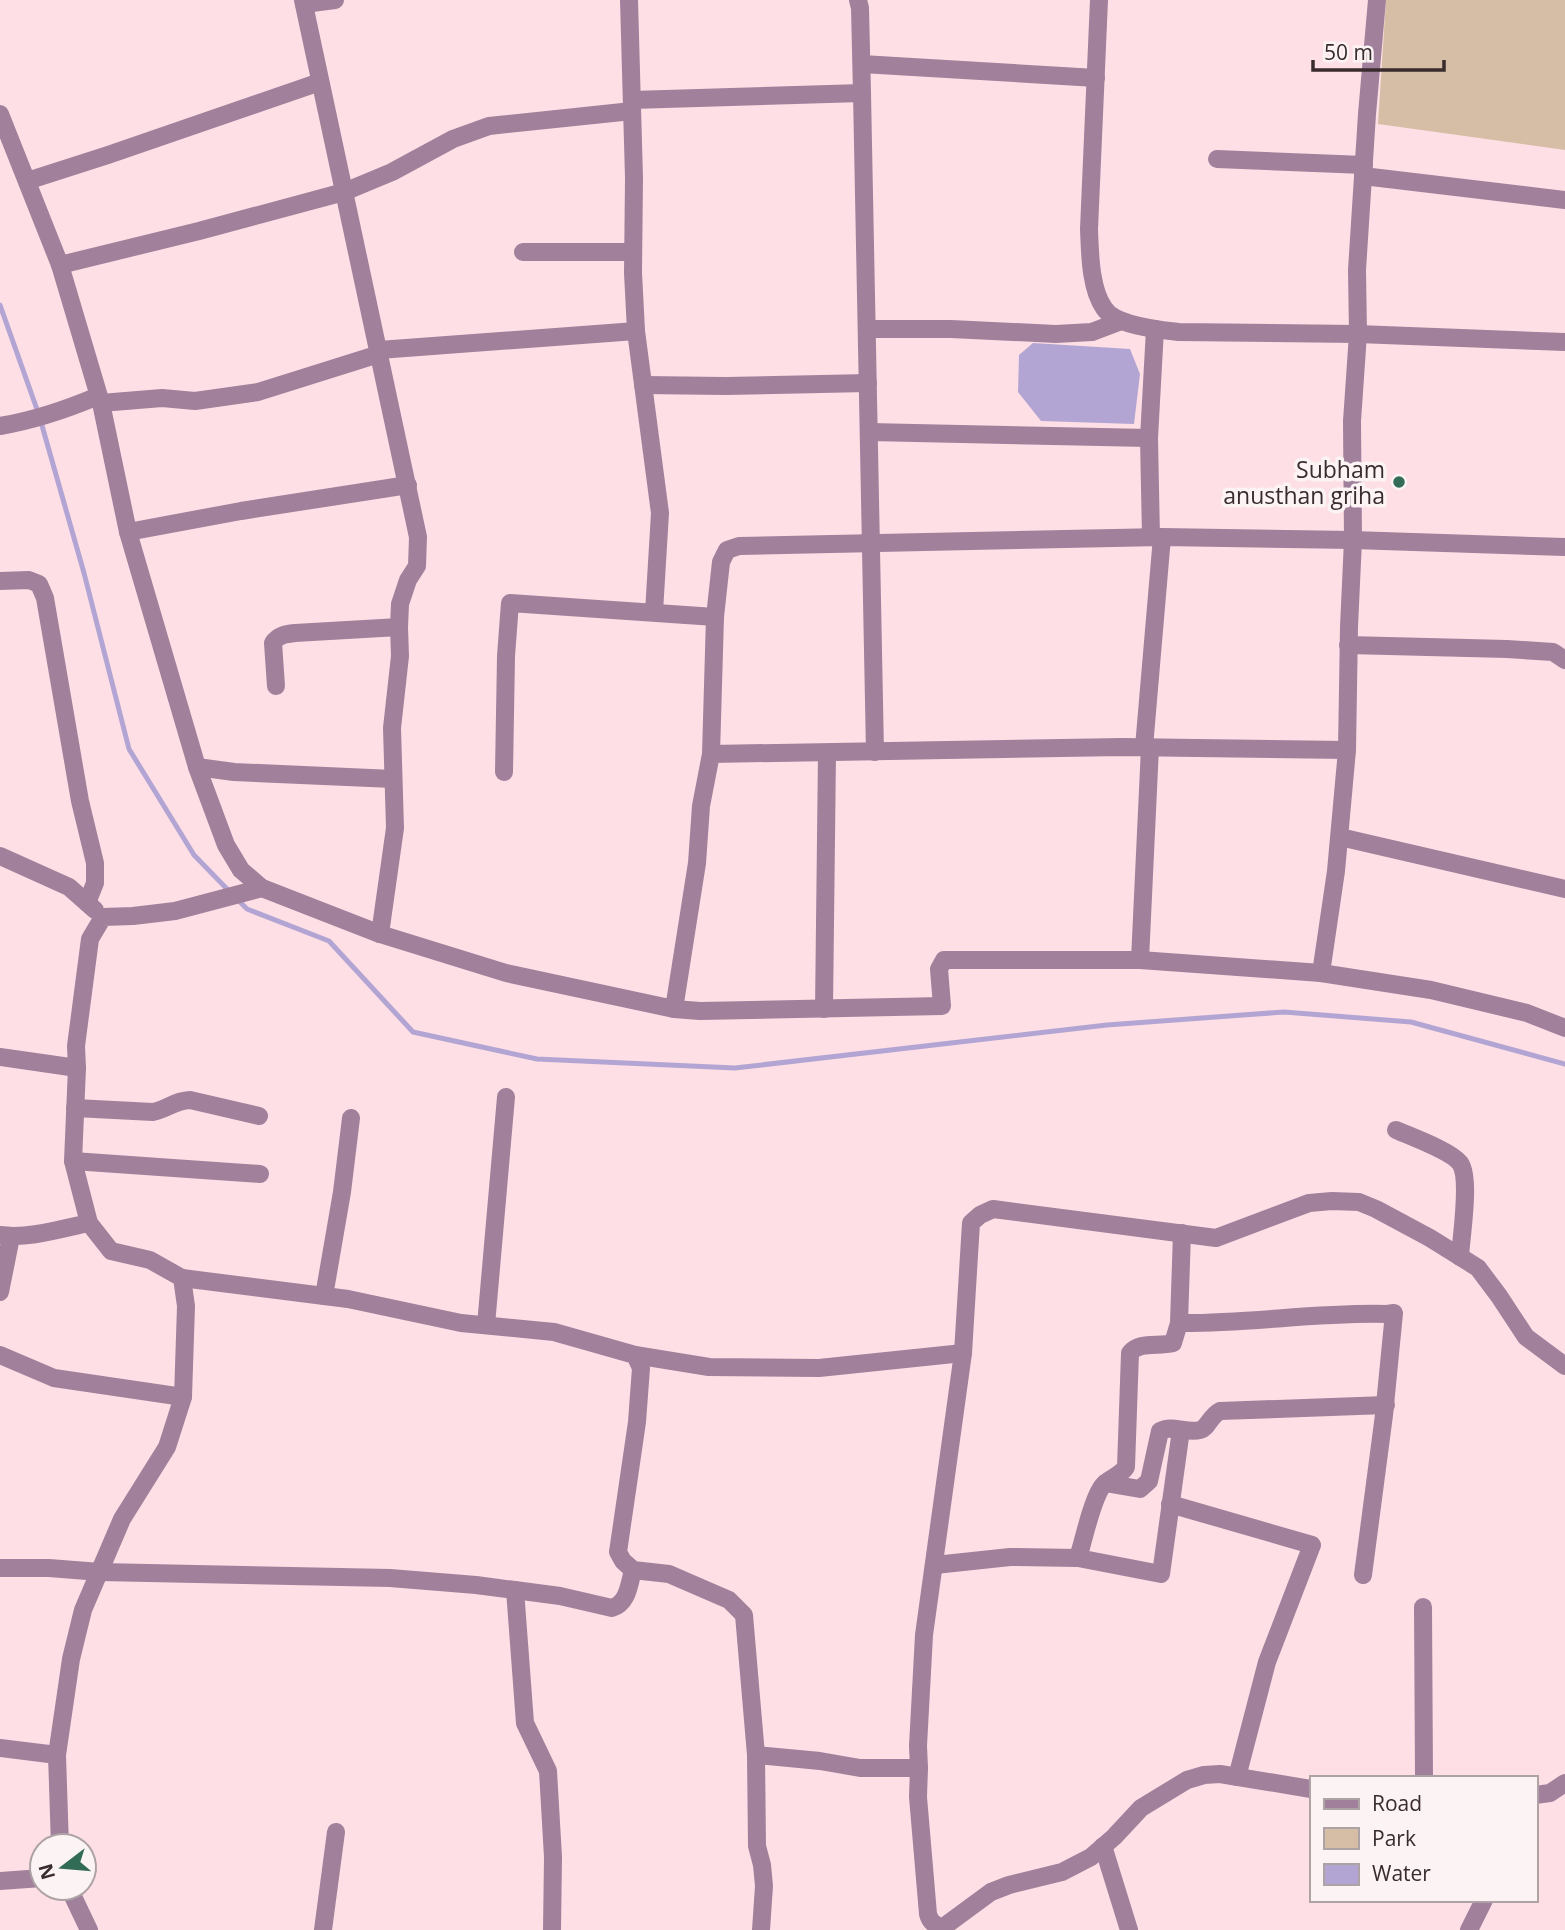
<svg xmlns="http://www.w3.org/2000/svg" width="1565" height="1930" font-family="'Open Sans',sans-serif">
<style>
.green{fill:#d5bea5}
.water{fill:#b3a5d3}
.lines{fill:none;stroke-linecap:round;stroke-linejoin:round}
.stream{stroke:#b3a5d3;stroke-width:5}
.minor{stroke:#a1809c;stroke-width:18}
.poi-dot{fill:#326c56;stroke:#fbf3f4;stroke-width:2.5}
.labels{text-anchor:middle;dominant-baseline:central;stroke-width:7;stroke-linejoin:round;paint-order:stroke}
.poi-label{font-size:23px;fill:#392b2e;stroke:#fbf3f4;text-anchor:end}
</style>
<rect width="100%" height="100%" fill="#fedfe5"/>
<path class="green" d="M 1386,0 L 1565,0 L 1565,150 L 1378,124 Z"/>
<path class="water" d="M 1033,343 L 1130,349 L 1140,374 L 1134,424 L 1041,421 L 1018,392 L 1019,355 Z"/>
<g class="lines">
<g class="stream">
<path d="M 0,305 L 39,415 L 84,573 L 129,749 L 194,855 L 229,891"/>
<path d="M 236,898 L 247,909 L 329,941 L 413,1032 L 537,1059 L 735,1068 L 1107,1025 L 1284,1012 L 1411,1022 L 1565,1064"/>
</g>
<g class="minor">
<path d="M 303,0 L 418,537 L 417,566 L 408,580 L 400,604 L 399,627 L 400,656 L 392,728 L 395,828 L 380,934"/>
<path d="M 629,0 L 634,178 L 633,273 L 636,331 L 660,513 L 654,612"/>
<path d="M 858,0 L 860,8 L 862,93 L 875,752"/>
<path d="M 1099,0 L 1089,229 C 1090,252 1090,288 1104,308 C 1115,326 1160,330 1179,332 L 1358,334 L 1565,342"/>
<path d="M 1377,0 L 1367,114 L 1357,270 L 1358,334 L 1352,421 L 1353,540 L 1349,627 L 1347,750 L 1336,871 L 1321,973 L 1431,990 L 1527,1013 L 1565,1028"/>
<path d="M 304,4 L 335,0"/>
<path d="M 862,64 L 1096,78"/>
<path d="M 632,100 L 862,93"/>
<path d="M 0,114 L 60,265 L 101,403 L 128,532 L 197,767 L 226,845 L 241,870 L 262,888 L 380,934 L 506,973 L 674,1009 L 697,863 L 701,806 L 711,754 L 1122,747 L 1347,750"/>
<path d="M 1217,159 L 1364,165"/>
<path d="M 1363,176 L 1565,200"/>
<path d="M 27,181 L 108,155 L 320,82"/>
<path d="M 523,252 L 632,252"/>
<path d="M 60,265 L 199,231 L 344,192 L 392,172 L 453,139 L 489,126 L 632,111"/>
<path d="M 867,329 L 951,329 L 1056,334 L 1092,332 L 1121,321"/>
<path d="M 379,350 L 636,331"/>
<path d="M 643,385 L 726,386 L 868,383"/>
<path d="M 101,403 L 162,398 L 195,401 L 258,392 L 379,354"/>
<path d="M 0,426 C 36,420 65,410 98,396"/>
<path d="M 869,432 L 1149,438"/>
<path d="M 128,532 L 241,511 L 408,485"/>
<path d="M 1151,537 L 1149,438 L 1155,329"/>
<path d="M 0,581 L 29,580 L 39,584 L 45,598 L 80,801 L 95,863 L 95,883 L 87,903"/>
<path d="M 1348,645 L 1507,649 L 1553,652 L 1565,660"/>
<path d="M 276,686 L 273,643 C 278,635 286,634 295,633 L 399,627"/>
<path d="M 1144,747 L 1162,537"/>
<path d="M 711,754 L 715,617 L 721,562 L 727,550 L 739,546 L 1162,537 L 1353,540 L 1565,547"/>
<path d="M 197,767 L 234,772 L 393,779"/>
<path d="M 504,772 L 506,656 L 510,603 L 715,617"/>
<path d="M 1340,837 L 1565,889"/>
<path d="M 0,856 L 69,887 L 95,910"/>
<path d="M 1140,960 L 1150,747"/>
<path d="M 674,1009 L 700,1011 L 942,1006 L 939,969 L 944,960 L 1140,960 L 1321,973"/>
<path d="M 824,1009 L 827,753"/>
<path d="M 0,1057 L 77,1068"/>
<path d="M 75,1108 L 153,1112 C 168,1109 173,1101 190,1100 L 259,1116"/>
<path d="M 1396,1130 C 1412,1137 1451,1151 1460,1163 C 1471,1178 1461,1237 1460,1257"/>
<path d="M 73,1161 L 260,1174"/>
<path d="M 0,1235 C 29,1239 60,1229 89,1223"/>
<path d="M 182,1278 L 348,1299 L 461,1323 L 554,1332 L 635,1355 L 641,1368 L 637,1422 L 618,1552 L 623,1561 L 633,1570 L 669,1574 L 729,1600 L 744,1615 L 756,1755 L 820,1761 L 860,1768 L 919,1768 L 918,1797 L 928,1914 C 930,1922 934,1924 942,1928 L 991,1892 L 1009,1885 L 1062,1872 L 1091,1857 L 1114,1837 L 1141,1808 L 1187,1780 L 1204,1775 L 1220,1774 L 1311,1789"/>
<path d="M 0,1292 L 11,1237"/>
<path d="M 324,1296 L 342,1192 L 351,1118"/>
<path d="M 1179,1323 C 1248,1324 1317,1312 1387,1314 L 1394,1313 L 1384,1415 L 1363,1575"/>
<path d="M 486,1325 L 506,1097"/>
<path d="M 0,1355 L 54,1378 L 183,1397"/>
<path d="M 635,1355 L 709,1367 L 819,1368 L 963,1353"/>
<path d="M 1105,1483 L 1140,1489 L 1149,1481 L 1160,1431 C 1172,1424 1187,1434 1200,1430 C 1208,1428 1210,1416 1220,1411 L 1386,1405"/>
<path d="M 1170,1504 L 1312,1545 L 1267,1662 L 1237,1777"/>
<path d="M 1078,1558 L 1161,1574 L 1181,1430"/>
<path d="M 935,1565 L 1010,1557 L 1078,1558 C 1084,1539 1091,1504 1101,1488 C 1107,1478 1120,1477 1126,1467 L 1130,1353 C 1140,1341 1158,1347 1173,1343 L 1179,1323 L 1182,1233"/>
<path d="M 0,1568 L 49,1568 L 100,1572 L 390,1578 L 476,1585 L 560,1596 L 612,1608 C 628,1603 629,1585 633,1570"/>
<path d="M 515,1590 L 525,1723 L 548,1771 L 553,1857 L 552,1930"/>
<path d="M 1423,1607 L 1424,1778"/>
<path d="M 0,1748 L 57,1755"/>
<path d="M 756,1755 L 757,1846 L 762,1865 L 764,1886 L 761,1930"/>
<path d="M 919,1768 L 918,1746 L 924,1635 L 963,1353 L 971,1223 L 980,1215 L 993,1209 L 1216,1238 L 1309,1203 L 1332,1201 L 1359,1202 L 1376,1209 L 1430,1238 L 1478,1268 L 1499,1296 L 1526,1337 L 1565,1366"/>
<path d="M 1535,1795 L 1550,1793 L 1565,1783"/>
<path d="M 60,1846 L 57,1755 L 71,1659 L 83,1610 L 122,1519 L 167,1447 L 183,1397 L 186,1306 L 182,1278 L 150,1260 L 111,1251 L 89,1223 L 73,1161 L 77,1068 L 76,1046 L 90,939 L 103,917 L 133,916 L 175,911 L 262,888"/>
<path d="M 1103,1846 L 1129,1930"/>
<path d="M 0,1881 L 42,1878"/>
<path d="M 69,1888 L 89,1930"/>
<path d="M 323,1930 L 336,1832"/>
<path d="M 1469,1930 L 1484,1900"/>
</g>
</g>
<circle class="poi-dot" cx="1399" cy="482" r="7"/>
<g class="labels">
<g class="poi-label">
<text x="1385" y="469">Subham<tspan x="1385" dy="26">anusthan griha</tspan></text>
</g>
</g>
<rect x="1310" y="1776" width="228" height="126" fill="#fbf3f4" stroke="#ada3a5" stroke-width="2"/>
<rect x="1324" y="1799" width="35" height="10" fill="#a1809c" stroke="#ada3a5" stroke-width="2"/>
<text x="1372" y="1811" font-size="21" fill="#392b2e">Road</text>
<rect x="1324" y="1828" width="35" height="21" fill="#d5bea5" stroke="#ada3a5" stroke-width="2"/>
<text x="1372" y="1846" font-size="21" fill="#392b2e">Park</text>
<rect x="1324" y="1864" width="35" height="21" fill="#b3a5d3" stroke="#ada3a5" stroke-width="2"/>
<text x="1372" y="1881" font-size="21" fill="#392b2e">Water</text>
<g transform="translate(63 1867) rotate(254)"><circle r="33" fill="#fbf3f4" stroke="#ada3a5" stroke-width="2"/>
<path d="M0-5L12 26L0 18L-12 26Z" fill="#326c56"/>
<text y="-10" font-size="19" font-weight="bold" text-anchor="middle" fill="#392b2e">N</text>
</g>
<path d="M1313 60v10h131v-10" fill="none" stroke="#392b2e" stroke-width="3.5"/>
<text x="1324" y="60" font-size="21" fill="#392b2e" stroke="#fbf3f4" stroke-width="5" paint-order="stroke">50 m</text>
</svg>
